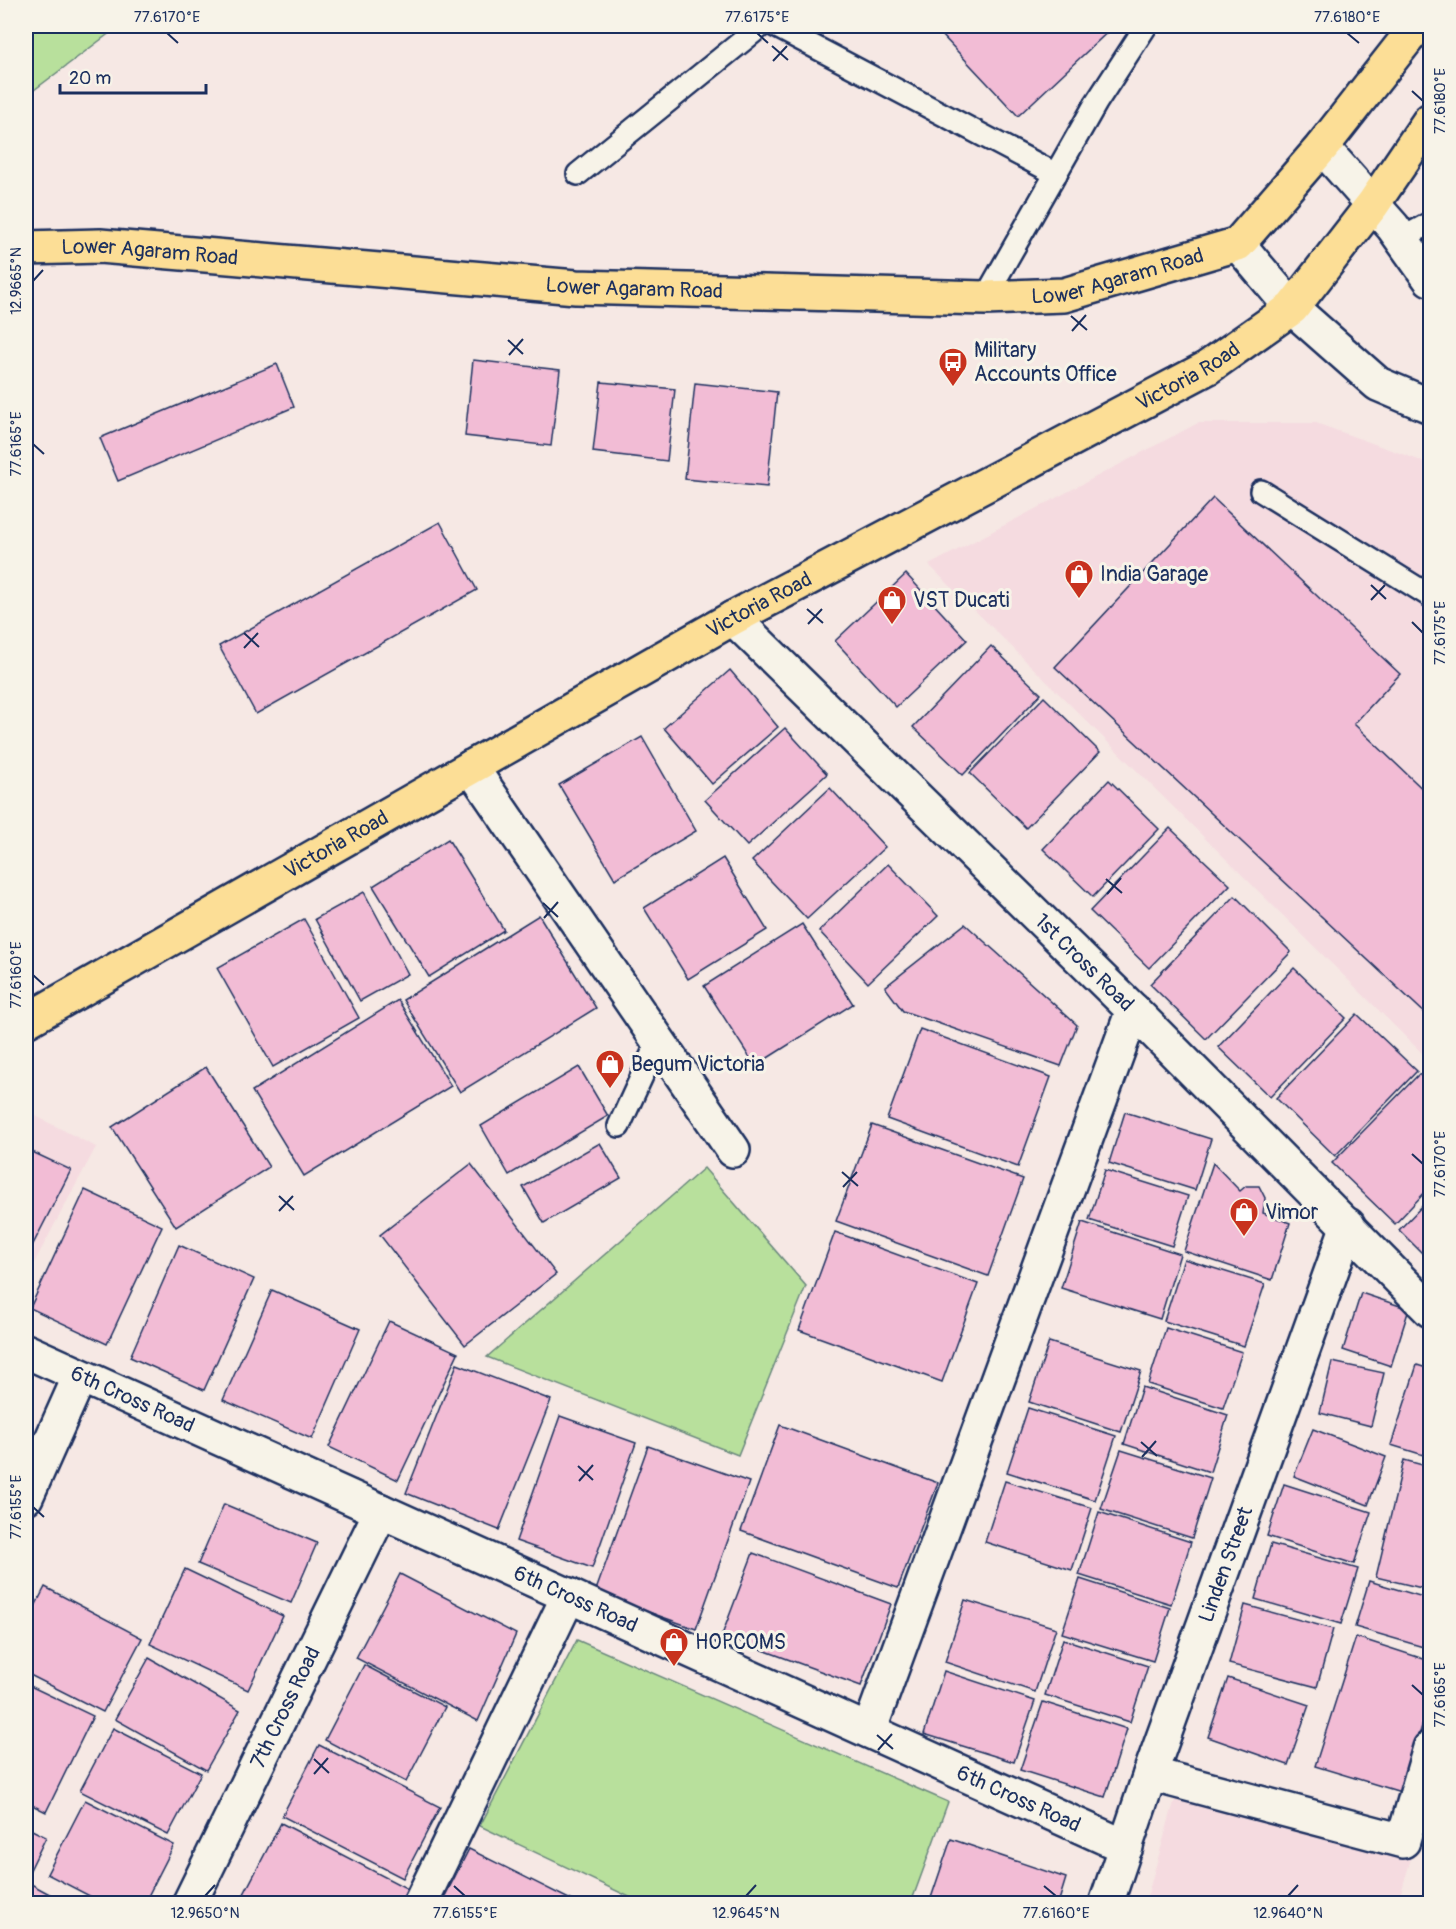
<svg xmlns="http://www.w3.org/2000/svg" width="1456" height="1929" font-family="Pangolin,sans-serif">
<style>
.built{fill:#f5dbe0}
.green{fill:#b8e09c;stroke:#6a887d;stroke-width:1.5}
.building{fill:#f2bcd5;stroke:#1b2f5e;stroke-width:1.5}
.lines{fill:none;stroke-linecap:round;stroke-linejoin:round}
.service-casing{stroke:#1b2f5e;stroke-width:26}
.minor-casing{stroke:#1b2f5e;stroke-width:38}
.secondary-casing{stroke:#1b2f5e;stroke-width:38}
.primary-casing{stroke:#1b2f5e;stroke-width:38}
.service{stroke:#f7f3e8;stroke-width:21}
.minor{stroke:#f7f3e8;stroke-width:33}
.secondary{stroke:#f7f3e8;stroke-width:33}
.primary{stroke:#fcde96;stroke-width:33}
.ticks{fill:none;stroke:#1b2f5e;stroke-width:2}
.labels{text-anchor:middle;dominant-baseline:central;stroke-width:6;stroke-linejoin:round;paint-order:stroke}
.street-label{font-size:21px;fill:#1b2f5e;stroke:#f7f3e8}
.poi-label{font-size:21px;fill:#1b2f5e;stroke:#f7f3e8;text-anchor:start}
.neatline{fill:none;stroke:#1b2f5e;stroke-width:2}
.ticks-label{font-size:15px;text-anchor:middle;fill:#1b2f5e}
</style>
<rect width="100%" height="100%" fill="#f6e8e4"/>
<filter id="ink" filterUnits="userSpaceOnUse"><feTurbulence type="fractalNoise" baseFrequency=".0167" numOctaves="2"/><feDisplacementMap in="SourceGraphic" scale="12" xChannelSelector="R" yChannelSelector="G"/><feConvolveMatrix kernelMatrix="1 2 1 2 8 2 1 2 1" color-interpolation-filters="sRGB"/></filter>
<g filter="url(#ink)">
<g class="built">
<path d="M 1198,423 L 1316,423 L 1430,464 L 1430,1061 L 929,565 Z"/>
<path d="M 26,1111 L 96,1147 L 26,1278 Z"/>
<path d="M 1178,1788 L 1412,1855 L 1398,1903 L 1145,1904 Z"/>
</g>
<g class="green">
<path d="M 26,26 L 119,26 L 26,96 Z"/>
<path d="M 704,1168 L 806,1286 L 738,1455 L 487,1357 Z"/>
<path d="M 577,1640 L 948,1802 L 911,1903 L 642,1903 L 480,1826 Z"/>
</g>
<g class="building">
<path d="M 952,26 L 1114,26 L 1018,116 L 942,35 Z"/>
<path d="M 473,360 L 560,370 L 551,446 L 465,436 Z"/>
<path d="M 277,364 L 294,407 L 118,481 L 100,438 Z"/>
<path d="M 601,382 L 675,389 L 667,461 L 593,452 Z"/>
<path d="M 695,383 L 777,392 L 767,487 L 685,479 Z"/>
<path d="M 1213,498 L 1400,674 L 1354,724 L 1430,796 L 1430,1018 L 1055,667 Z"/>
<path d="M 440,522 L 477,590 L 256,714 L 219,646 Z"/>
<path d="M 906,574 L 967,640 L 896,707 L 835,641 Z"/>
<path d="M 991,646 L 1041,694 L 963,775 L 913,727 Z"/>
<path d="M 730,670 L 778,727 L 712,784 L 664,728 Z"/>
<path d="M 1044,697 L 1100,752 L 1026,828 L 970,773 Z"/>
<path d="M 785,728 L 827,774 L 747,846 L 705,800 Z"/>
<path d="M 642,737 L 696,831 L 615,879 L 559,785 Z"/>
<path d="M 1109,780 L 1159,829 L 1093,897 L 1043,849 Z"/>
<path d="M 830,788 L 885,847 L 807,919 L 752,861 Z"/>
<path d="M 1170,828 L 1230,885 L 1149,968 L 1090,911 Z"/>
<path d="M 448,839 L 504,930 L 429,977 L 373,886 Z"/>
<path d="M 723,858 L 767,930 L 688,979 L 644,908 Z"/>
<path d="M 888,864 L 938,916 L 868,983 L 819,931 Z"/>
<path d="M 364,892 L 408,974 L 360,1001 L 315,919 Z"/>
<path d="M 1235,896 L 1291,952 L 1206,1039 L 1150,984 Z"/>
<path d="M 539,915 L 596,1008 L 460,1092 L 403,1000 Z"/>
<path d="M 304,919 L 359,1018 L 273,1067 L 217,968 Z"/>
<path d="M 802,924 L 853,1004 L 755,1066 L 704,986 Z"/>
<path d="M 965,924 L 1077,1025 L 1061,1066 L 903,1011 L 885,987 Z"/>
<path d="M 1294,968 L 1346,1018 L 1270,1097 L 1218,1047 Z"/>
<path d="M 398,1000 L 451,1086 L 304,1176 L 252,1091 Z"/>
<path d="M 1357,1014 L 1417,1071 L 1335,1156 L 1276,1098 Z"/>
<path d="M 920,1029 L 1051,1077 L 1018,1167 L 887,1119 Z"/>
<path d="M 206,1067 L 269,1167 L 176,1227 L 112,1127 Z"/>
<path d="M 579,1067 L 608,1116 L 509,1175 L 481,1126 Z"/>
<path d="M 1419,1074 L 1430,1085 L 1430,1187 L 1395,1224 L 1332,1163 Z"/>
<path d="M 1125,1112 L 1211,1139 L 1195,1190 L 1109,1163 Z"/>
<path d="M 872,1125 L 1023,1179 L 988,1276 L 836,1221 Z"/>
<path d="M 600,1143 L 621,1178 L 544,1223 L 523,1187 Z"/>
<path d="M 26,1149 L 71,1170 L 26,1258 Z"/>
<path d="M 1213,1163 L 1240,1191 L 1246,1186 L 1259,1186 L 1265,1198 L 1263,1213 L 1290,1223 L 1272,1280 L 1184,1251 Z"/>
<path d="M 471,1164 L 556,1274 L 465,1345 L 380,1235 Z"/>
<path d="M 1105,1170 L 1188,1196 L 1172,1246 L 1089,1220 Z"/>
<path d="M 85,1190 L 162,1226 L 107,1344 L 30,1308 Z"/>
<path d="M 1430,1198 L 1430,1261 L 1399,1230 Z"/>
<path d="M 1082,1222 L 1180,1254 L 1160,1319 L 1061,1288 Z"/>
<path d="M 835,1232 L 978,1284 L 942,1382 L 799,1330 Z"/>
<path d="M 179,1245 L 254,1279 L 204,1390 L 130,1357 Z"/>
<path d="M 1184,1259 L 1265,1284 L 1244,1346 L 1164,1321 Z"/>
<path d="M 272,1290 L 360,1329 L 312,1439 L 223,1400 Z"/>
<path d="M 1361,1293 L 1409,1309 L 1391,1366 L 1343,1350 Z"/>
<path d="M 389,1321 L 458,1353 L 398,1480 L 329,1447 Z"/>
<path d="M 1166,1328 L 1242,1352 L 1223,1408 L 1148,1384 Z"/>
<path d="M 1049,1342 L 1141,1371 L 1121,1432 L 1029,1402 Z"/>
<path d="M 1332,1362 L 1384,1373 L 1371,1426 L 1320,1413 Z"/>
<path d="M 457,1364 L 551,1400 L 499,1530 L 406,1493 Z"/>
<path d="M 1417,1365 L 1430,1369 L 1430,1457 L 1391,1445 Z"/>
<path d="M 1142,1387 L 1228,1415 L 1210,1472 L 1124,1444 Z"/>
<path d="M 1028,1408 L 1116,1436 L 1095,1500 L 1007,1472 Z"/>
<path d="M 560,1416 L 636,1443 L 592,1568 L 516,1541 Z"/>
<path d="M 26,1418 L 32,1421 L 26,1435 Z"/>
<path d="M 780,1425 L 938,1483 L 898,1588 L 741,1531 Z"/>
<path d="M 1313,1429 L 1386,1457 L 1368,1505 L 1294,1476 Z"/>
<path d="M 648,1446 L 749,1482 L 696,1629 L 595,1593 Z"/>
<path d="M 1121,1450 L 1211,1478 L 1192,1538 L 1101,1509 Z"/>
<path d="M 1404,1460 L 1430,1467 L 1430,1590 L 1376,1577 Z"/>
<path d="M 1005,1481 L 1092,1508 L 1072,1570 L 985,1542 Z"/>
<path d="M 1284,1484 L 1371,1512 L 1354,1564 L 1267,1536 Z"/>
<path d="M 224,1504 L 317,1543 L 291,1603 L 198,1564 Z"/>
<path d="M 1099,1512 L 1191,1542 L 1171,1604 L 1079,1575 Z"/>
<path d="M 1271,1544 L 1358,1569 L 1341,1624 L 1255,1599 Z"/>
<path d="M 753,1553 L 891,1604 L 861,1686 L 722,1635 Z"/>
<path d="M 185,1569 L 283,1616 L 248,1690 L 150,1644 Z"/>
<path d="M 400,1574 L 516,1634 L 478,1721 L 356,1658 Z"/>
<path d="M 1080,1579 L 1170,1608 L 1153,1661 L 1062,1633 Z"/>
<path d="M 1369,1581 L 1430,1599 L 1430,1649 L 1355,1627 Z"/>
<path d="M 45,1587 L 142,1638 L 103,1712 L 26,1673 L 26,1624 Z"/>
<path d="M 965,1600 L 1056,1628 L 1035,1692 L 945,1662 Z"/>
<path d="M 1245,1605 L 1333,1629 L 1317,1687 L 1229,1664 Z"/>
<path d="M 1356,1637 L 1430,1661 L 1430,1701 L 1401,1792 L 1315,1766 Z"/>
<path d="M 1063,1639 L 1148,1666 L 1130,1722 L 1045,1695 Z"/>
<path d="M 149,1658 L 240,1710 L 206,1770 L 115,1719 Z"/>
<path d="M 364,1665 L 445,1707 L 406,1782 L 325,1740 Z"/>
<path d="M 944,1671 L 1035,1701 L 1014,1762 L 924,1734 Z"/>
<path d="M 1228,1678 L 1309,1705 L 1288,1765 L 1208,1737 Z"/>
<path d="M 26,1684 L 93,1716 L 46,1812 L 26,1802 Z"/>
<path d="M 1043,1702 L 1127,1729 L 1105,1797 L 1020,1770 Z"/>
<path d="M 113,1728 L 201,1773 L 168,1835 L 80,1791 Z"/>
<path d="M 319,1745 L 440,1807 L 403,1878 L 282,1816 Z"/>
<path d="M 85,1800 L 174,1845 L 144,1904 L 105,1904 L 47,1874 Z"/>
<path d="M 1430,1818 L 1430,1849 L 1422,1846 Z"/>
<path d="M 281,1823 L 410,1890 L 403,1904 L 262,1904 L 244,1894 Z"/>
<path d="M 26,1827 L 46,1837 L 26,1878 Z"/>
<path d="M 951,1839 L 1066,1878 L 1058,1904 L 929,1904 Z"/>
<path d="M 469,1849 L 579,1904 L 441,1904 Z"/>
<path d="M 31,1884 L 68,1904 L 26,1904 L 26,1895 Z"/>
</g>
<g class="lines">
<g class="service-casing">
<g id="service">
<path d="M 775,26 L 1056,174"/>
<path d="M 578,174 L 761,26"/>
<path d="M 1401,239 L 1430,223"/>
<path d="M 985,298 L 1096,103 L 1146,26"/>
<path d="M 1261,491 L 1430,596"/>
<path d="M 619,1126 L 658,1041"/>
</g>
</g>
<g class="minor-casing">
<g id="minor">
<path id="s1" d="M 733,618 L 1133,1010 L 1430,1310"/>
<path d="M 471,767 L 733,1150"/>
<path id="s2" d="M 26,1351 L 1126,1847"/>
<path d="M 26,1497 L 80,1376"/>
<path d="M 869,1731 L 1133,1010"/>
<path d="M 1150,1774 L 1403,1841 L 1430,1748"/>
<path id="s3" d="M 189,1904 L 381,1511"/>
<path d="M 420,1904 L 569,1595"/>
<path id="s4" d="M 1106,1904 L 1150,1774 L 1348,1225"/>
</g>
</g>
<g class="secondary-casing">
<g id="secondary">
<path d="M 1322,147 L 1393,227 L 1430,279"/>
<path d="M 1238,244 L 1292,308 L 1378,384 L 1430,406"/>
</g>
</g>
<g class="primary-casing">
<g id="primary">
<path id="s5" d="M 26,248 L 100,246 L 576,287 L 985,298 L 1064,295 L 1238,244 L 1322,147 L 1417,26"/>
<path id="s6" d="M 26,1021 L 733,618 L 1207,368 L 1292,308 L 1373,204 L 1430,120"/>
</g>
</g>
<use href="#service" class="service"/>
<use href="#minor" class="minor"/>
<use href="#secondary" class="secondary"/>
<use href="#primary" class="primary"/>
</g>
</g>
<path class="ticks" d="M 167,33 L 178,43M 757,33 L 768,43M 1347,33 L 1359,43M 772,46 L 788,60M 773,61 L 787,46M 1412,91 L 1423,101M 33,281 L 43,270M 1071,316 L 1087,330M 1072,331 L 1086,315M 508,340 L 523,354M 509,355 L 523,339M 33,444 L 44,454M 1371,585 L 1386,599M 1371,600 L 1385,585M 807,609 L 823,623M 1412,622 L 1423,633M 808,624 L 822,609M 244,633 L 259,647M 244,648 L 258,633M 1106,879 L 1122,893M 1107,894 L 1121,878M 543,903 L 558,917M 544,918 L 558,902M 33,975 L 44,985M 1412,1154 L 1423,1164M 842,1172 L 858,1186M 843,1187 L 857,1172M 279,1196 L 294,1210M 279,1211 L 293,1196M 1141,1442 L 1157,1456M 1142,1457 L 1156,1441M 578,1466 L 593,1480M 579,1481 L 593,1465M 33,1507 L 44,1517M 1412,1685 L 1423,1695M 877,1735 L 893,1749M 878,1750 L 892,1734M 314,1759 L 329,1773M 314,1774 L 328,1758M 454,1886 L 465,1896M 1044,1886 L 1056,1896M 205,1896 L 215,1885M 746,1896 L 756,1885M 1288,1896 L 1298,1885"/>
<defs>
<g id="bus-pin" transform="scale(1.5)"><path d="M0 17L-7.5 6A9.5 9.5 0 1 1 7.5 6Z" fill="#c8321e" stroke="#f7f3e8"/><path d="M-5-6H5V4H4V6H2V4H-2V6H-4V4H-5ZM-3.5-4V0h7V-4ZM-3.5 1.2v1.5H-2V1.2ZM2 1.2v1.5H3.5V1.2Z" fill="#fff"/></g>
<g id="shop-pin" transform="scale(1.5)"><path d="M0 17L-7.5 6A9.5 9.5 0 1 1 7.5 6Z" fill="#c8321e" stroke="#f7f3e8"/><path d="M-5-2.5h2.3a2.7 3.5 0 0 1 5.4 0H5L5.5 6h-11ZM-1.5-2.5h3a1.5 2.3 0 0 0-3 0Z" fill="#fff"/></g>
</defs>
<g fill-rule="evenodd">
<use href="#bus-pin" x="953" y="362"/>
<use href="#shop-pin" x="1079" y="574"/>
<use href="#shop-pin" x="892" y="600"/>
<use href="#shop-pin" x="610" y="1064"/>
<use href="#shop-pin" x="1244" y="1212"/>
<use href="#shop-pin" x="674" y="1642"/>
</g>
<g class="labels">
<g class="street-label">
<text stroke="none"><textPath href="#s5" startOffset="124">Lower Agaram Road</textPath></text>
<text stroke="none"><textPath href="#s5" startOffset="1096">Lower Agaram Road</textPath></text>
<text stroke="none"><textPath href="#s5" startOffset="610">Lower Agaram Road</textPath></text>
<text stroke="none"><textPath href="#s6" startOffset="1329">Victoria Road</textPath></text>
<text stroke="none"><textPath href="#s6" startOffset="843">Victoria Road</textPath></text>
<text stroke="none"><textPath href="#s6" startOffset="357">Victoria Road</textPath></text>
<text stroke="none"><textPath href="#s1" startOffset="492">1st Cross Road</textPath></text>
<text stroke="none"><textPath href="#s2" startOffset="117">6th Cross Road</textPath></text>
<text stroke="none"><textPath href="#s4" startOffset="360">Linden Street</textPath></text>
<text stroke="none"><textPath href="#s2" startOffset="603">6th Cross Road</textPath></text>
<text stroke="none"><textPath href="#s3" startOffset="219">7th Cross Road</textPath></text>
<text stroke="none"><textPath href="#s2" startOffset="1089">6th Cross Road</textPath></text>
</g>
<g class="poi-label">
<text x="974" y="350">Military<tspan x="974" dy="24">Accounts Office</tspan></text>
<text x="1100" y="574">India Garage</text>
<text x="913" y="600">VST Ducati</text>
<text x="631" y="1064">Begum Victoria</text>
<text x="1265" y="1212">Vimor</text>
<text x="695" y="1642">HOPCOMS</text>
</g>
</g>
<rect width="1456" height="1929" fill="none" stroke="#f7f3e8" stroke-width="66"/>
<path d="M60 84v9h146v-9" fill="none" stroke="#1b2f5e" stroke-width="3"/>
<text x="69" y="84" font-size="18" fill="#1b2f5e" stroke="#f7f3e8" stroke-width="4.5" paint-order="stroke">20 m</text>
<rect x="33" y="33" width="1390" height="1863" class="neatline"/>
<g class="ticks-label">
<text x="167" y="22">77.6170°E</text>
<text x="757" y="22">77.6175°E</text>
<text x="1347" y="22">77.6180°E</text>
<text transform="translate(1440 101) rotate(-90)" y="5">77.6180°E</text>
<text transform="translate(16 281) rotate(-90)" y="5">12.9665°N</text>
<text transform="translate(16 444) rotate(-90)" y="5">77.6165°E</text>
<text transform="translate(1440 633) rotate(-90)" y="5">77.6175°E</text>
<text transform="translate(16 975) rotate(-90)" y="5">77.6160°E</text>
<text transform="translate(1440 1164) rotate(-90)" y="5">77.6170°E</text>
<text transform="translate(16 1507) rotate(-90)" y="5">77.6155°E</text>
<text transform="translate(1440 1695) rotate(-90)" y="5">77.6165°E</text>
<text x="205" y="1918">12.9650°N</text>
<text x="465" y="1918">77.6155°E</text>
<text x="746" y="1918">12.9645°N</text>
<text x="1056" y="1918">77.6160°E</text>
<text x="1288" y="1918">12.9640°N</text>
</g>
</svg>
